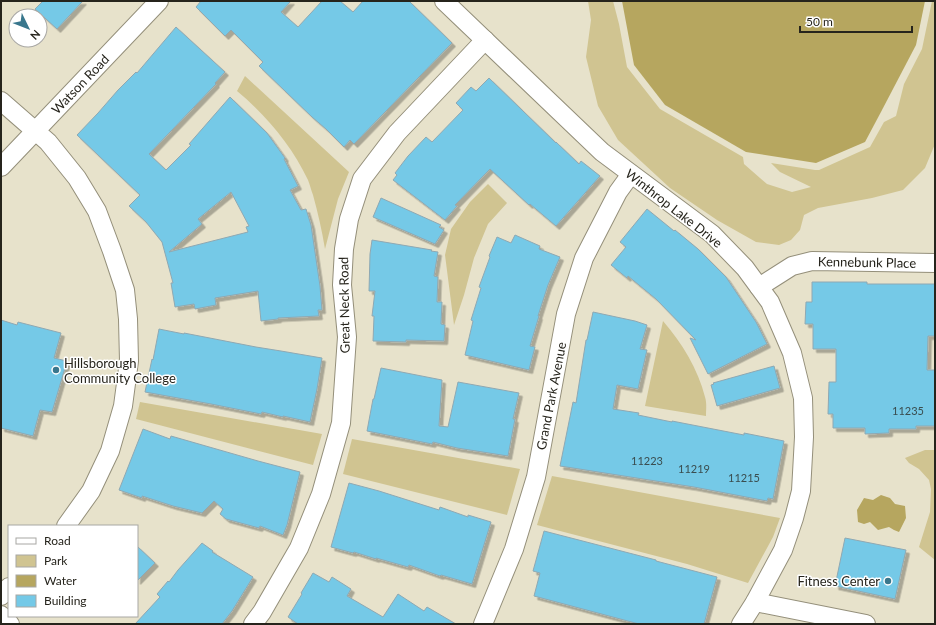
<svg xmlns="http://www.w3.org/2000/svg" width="936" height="625" font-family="Lato,sans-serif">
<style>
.green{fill:#d0c491}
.water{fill:#b6a65f}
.building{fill:#74c9e7;stroke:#8fa8b2;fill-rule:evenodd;filter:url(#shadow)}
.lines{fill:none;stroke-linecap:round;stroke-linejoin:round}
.minor-casing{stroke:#948f7a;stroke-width:20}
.minor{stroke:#fff;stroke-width:18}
.poi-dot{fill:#39778d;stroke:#fff;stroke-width:1.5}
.labels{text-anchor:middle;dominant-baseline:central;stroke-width:3;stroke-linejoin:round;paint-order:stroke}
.number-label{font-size:11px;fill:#3a4d4f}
.street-label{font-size:13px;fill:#26241c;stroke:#fff}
.poi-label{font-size:13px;fill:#26241c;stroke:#fff;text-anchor:start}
</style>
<defs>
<filter id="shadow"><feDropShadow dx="3.5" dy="3.5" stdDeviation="0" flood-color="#0004"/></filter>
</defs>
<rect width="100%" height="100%" fill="#e7e2cb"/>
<g class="green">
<path d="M 588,1 L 613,1 L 619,24 L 627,67 L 660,109 L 743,157 L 744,164 L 767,184 L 792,192 L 811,187 L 780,172 L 771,163 L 815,170 L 819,170 L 870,147 L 884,122 L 896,116 L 904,84 L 922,49 L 932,1 L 935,1 L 935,144 L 925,168 L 903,190 L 872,198 L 818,208 L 804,215 L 800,230 L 791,240 L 779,245 L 756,242 L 717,220 L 670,188 L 618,140 L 598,106 L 586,57 L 591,20 Z"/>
<path d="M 245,76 L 349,172 L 338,199 L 325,249 C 322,231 318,213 313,195 C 311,190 310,185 308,180 C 292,146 266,115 237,91 Z"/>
<path d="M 488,184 L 507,203 L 488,224 L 474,258 L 464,295 L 454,325 L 445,255 L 451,229 L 470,202 Z"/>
<path d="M 663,321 C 682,343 698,369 705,397 C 707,403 706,410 706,416 L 645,406 Z"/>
<path d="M 140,402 L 322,434 L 313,465 L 136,419 Z"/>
<path d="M 352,439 L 520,469 L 507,515 L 343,474 Z"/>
<path d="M 925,450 L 935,450 L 935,560 L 919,547 L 930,512 L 931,489 L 929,480 L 919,469 L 909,463 L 905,458 Z"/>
<path d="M 552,476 L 780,518 L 773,537 L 748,583 L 687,564 L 537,525 Z"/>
</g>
<g class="water">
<path d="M 622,1 L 925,1 L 916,45 L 882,110 L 865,142 L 816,163 L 746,152 L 665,105 L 634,65 Z"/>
<path d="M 881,495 L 890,498 L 895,504 L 905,506 L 906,518 L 899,532 L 894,530 L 889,527 L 878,530 L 870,522 L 864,524 L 858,522 L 857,510 L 864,498 L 873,500 Z"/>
</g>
<g class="building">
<path d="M 43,1 L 83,1 L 57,29 L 35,9 Z"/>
<path d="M 201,1 L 291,1 L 281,12 L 298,27 L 322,1 L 340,1 L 353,12 L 363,1 L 409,1 L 452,43 L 354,144 L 350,140 L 344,147 L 326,129 L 312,117 L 259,66 L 263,62 L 231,30 L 225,36 L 196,7 Z"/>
<path d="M 176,27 L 225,72 L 215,83 L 216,84 L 149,154 L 166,170 L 191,145 L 189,144 L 230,97 L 267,133 L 285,158 L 284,159 L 298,186 L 290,190 L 301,210 L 306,209 L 311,225 L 320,286 L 322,310 L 318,310 L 319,316 L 278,318 L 278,319 L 261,321 L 258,291 L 215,298 L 216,305 L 195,309 L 194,304 L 175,307 L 171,283 L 173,283 L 162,242 L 146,222 L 129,206 L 140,195 L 77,135 L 98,113 L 118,90 L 136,72 L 137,73 ZM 231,192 L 249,226 L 246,227 L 248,232 L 169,252 L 202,224 L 198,219 Z"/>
<path d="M 489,78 L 556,143 L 556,142 L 579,164 L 581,161 L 600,176 L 556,226 L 530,204 L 529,205 L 490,169 L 455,205 L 457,206 L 445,220 L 393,180 L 397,175 L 395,173 L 408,156 L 426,137 L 432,142 L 463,110 L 456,103 L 471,87 L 476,91 Z"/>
<path d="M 381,198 L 441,225 L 439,227 L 444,230 L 435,244 L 373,217 Z"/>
<path d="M 647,209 L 674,231 L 675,230 L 698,249 L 726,277 L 756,322 L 767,344 L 708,374 L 690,338 L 696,340 L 656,299 L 628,276 L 627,278 L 611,265 L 626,247 L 620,242 Z"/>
<path d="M 515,235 L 540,246 L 539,249 L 560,257 L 548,285 L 538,316 L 539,316 L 530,346 L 535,347 L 529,370 L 465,355 L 473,321 L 471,320 L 481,288 L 479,287 L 490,257 L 489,256 L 497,237 L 511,243 Z"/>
<path d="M 372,240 L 432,250 L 431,251 L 438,252 L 434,276 L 438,277 L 437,302 L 442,302 L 441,324 L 445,325 L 444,341 L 406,340 L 406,342 L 373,341 L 374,316 L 372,316 L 375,291 L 369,291 L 370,254 Z"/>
<path d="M 812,282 L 867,282 L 867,284 L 935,284 L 935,336 L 928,336 L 927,370 L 935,370 L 935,426 L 916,426 L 916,429 L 889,429 L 889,433 L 865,434 L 865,428 L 833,428 L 833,414 L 828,414 L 829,382 L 836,382 L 836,349 L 813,349 L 813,324 L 805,324 L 806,302 L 812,302 Z"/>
<path d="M 593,312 L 635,321 L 647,325 L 640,349 L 647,350 L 638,389 L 617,385 L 613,409 L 639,413 L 638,415 L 672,422 L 672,421 L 744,435 L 744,433 L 784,441 L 773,499 L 768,498 L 767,501 L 694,487 L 560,466 L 573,402 L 576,403 L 586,340 L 587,340 Z"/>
<path d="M 1,320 L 17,325 L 18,322 L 61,333 L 54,358 L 67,361 L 52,412 L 40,410 L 33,436 L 1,428 Z"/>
<path d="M 159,329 L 184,334 L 184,333 L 256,347 L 281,351 L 322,358 L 317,389 L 310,422 L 283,416 L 283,417 L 262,412 L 261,414 L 211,404 L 145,392 L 152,359 L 153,360 Z"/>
<path d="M 774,366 L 780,388 L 717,406 L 711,385 L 714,384 L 713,383 Z"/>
<path d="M 381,368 L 442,380 L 439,426 L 448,427 L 458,382 L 519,393 L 513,419 L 515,419 L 508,456 L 457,448 L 433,442 L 432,444 L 367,431 L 373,399 L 374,399 Z"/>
<path d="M 143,429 L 170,439 L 171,436 L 258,461 L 300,472 L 287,525 L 283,535 L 260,526 L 259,528 L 226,519 L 220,514 L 223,509 L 214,501 L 202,513 L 173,506 L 142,496 L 142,498 L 119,490 Z"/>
<path d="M 349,483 L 379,491 L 439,510 L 440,507 L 468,517 L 468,515 L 491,522 L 472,584 L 441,575 L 440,576 L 409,565 L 408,567 L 376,558 L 376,559 L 354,552 L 353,553 L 331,547 Z"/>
<path d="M 544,531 L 656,560 L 656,561 L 717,577 L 704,624 L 639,624 L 534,596 L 540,573 L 533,571 Z"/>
<path d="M 845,538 L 906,550 L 895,599 L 835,586 Z"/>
<path d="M 202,543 L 213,551 L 212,552 L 253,577 L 232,611 L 222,624 L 135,624 L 160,597 L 157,594 L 168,581 L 169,582 L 178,570 Z"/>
<path d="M 137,546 L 155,563 L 137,581 Z"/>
<path d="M 313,573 L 329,582 L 332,577 L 351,589 L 347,596 L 383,617 L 398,594 L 424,611 L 427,607 L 456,624 L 298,624 L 288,617 L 302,594 L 301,593 Z"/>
</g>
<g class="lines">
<g class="minor-casing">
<g id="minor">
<path d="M 444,1 L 602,152 L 712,234 L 745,268 L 770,302 L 792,353 L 803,398 L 804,437 L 801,491 L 794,518 L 783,550 L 755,602 L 741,624"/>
<path d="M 1,101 L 48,142 L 77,178 L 97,211 L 112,251 L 125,290 L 128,319 L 129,361 L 123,406 L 110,451 L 91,491 L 66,526"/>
<path d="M 1,167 L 159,1"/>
<path d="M 759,287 L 792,266 L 812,261 L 935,263"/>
<path d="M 1,596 L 9,587"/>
<path d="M 755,602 L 866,624"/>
<path d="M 1,615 L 10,624"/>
<path d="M 253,624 L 262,612 L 299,548 L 321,494 L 341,423 L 347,337 L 342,285 L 344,249 L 349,219 L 362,179 L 397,133 L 485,40"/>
<path d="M 483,624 L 514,549 L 536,477 L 566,314 L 584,258 L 618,192 L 631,174"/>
</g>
</g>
<use href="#minor" class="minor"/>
</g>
<g class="poi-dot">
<circle cx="56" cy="370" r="4"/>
<circle cx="888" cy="581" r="4"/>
</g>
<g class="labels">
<g class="number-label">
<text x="908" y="410">11235</text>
<text x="647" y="460">11223</text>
<text x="694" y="468">11219</text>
<text x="744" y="477">11215</text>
</g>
<g class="street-label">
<text transform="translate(80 84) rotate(-46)">Watson Road</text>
<text transform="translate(674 208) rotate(38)">Winthrop Lake Drive</text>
<text transform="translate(867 262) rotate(1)">Kennebunk Place</text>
<text transform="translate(344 305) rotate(-91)">Great Neck Road</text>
<text transform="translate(551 396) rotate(-79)">Grand Park Avenue</text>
</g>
<g class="poi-label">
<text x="64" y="363">Hillsborough<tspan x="64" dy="15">Community College</tspan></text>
<text x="880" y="581" text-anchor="end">Fitness Center</text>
</g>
</g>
<rect width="936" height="625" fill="none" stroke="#26241c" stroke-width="4"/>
<rect x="8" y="525" width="130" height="92" fill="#ffffff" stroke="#a8a7a4"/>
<rect x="16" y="538" width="20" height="6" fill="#ffffff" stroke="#a8a7a4"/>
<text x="44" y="545" font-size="12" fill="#26241c">Road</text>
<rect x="16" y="555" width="20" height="12" fill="#d0c491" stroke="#a8a7a4"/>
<text x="44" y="565" font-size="12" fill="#26241c">Park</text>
<rect x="16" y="575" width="20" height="12" fill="#b6a65f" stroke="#a8a7a4"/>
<text x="44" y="585" font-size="12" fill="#26241c">Water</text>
<rect x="16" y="595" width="20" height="12" fill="#74c9e7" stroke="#a8a7a4"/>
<text x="44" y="605" font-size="12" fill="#26241c">Building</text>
<g transform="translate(28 28) rotate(133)"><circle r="19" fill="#ffffff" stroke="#a8a7a4"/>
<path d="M0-3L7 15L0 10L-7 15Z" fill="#39778d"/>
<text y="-6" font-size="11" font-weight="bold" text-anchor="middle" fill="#26241c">N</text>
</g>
<path d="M800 26v6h112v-6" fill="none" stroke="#26241c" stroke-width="2"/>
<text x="806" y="26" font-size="12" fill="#26241c" stroke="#ffffff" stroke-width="3" paint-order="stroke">50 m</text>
</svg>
